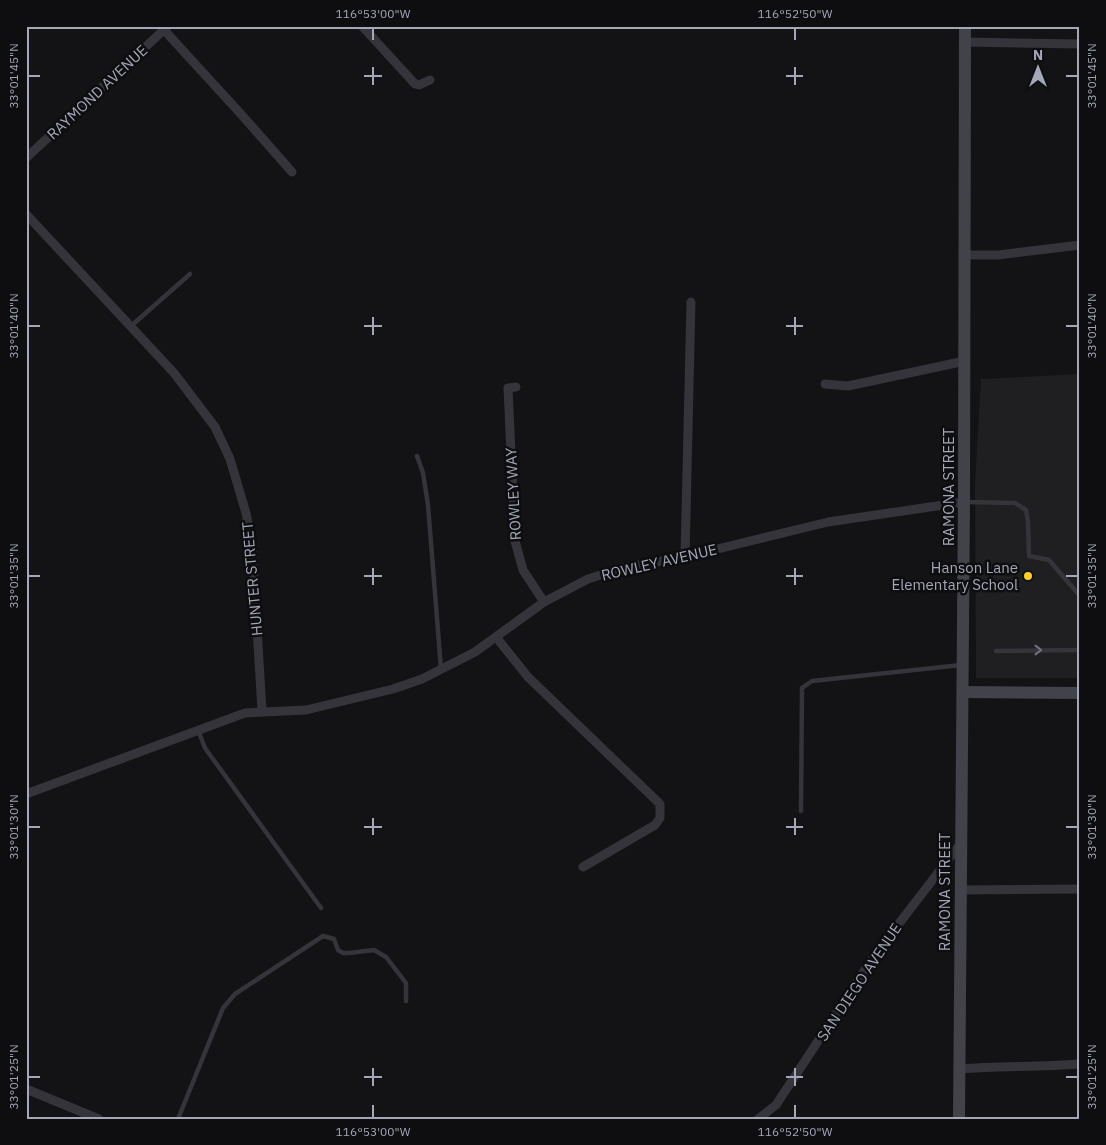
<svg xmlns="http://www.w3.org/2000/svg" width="1106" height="1145" font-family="'IBM Plex Sans',sans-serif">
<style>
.built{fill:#1f1f22}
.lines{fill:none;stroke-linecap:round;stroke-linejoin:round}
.lane{stroke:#34343a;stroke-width:4.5}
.street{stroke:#34343a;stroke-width:9}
.secondary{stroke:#42434a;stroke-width:12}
.oneway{stroke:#71737f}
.ticks{fill:none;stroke:#a3a7b7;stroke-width:2}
.poi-dot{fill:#ffd021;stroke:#0e0e10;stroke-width:2}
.labels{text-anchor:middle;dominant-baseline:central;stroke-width:5;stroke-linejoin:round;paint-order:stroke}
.street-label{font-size:15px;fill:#a3a7b7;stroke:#0e0e10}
.poi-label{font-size:15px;fill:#a3a7b7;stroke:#0e0e10;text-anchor:end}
.neatline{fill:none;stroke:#a3a7b7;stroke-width:2}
.ticks-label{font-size:12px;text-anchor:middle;fill:#a3a7b7}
</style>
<rect width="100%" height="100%" fill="#131315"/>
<path class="built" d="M 1080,374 L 1080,678 L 976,678 L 975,483 L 981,379 Z"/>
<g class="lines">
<g class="lane">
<path d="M 131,326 L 190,274"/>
<path d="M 417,456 L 423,473 L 428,505 L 441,669"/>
<path d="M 966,502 L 1015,503 L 1026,510 L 1028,522 L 1029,556 L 1049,560 L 1080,596"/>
<path d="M 996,651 L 1080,650"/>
<path d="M 198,730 L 205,748 L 321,908"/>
<path d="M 801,811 L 802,688 L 812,681 L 961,665"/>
<path d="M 178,1119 L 223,1008 L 235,994 L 323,936 L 334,939 L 338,950 L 343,953 L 349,953 L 374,950 L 386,957 L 406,983 L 406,1001"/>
</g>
<g class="street">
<path d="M 362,26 L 415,84 L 419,85 L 430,80"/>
<path d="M 164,30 L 240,113 L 292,172"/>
<path d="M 965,42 L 1080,44"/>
<path d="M 26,158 L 168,26"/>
<path d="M 26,214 L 174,373 L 215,427 L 230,459 L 246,513 L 252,544 L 262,711"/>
<path d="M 965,255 L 998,255 L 1080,245"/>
<path d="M 825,384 L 848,386 L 965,361"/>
<path d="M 516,387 L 508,388 L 515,541 L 523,570 L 544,602"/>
<path d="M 685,557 L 691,302"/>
<path d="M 496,637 L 528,677 L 660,804 L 660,818 L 655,825 L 583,867"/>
<path d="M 26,794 L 245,713 L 306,710 L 393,689 L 422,679 L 475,652 L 544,602 L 588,579 L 622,568 L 685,557 L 828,522 L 964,502"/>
<path d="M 961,890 L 1080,889"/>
<path d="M 959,1069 C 1000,1066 1040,1067 1080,1064"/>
<path d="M 26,1089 L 99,1119"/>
<path d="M 758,1119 L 776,1105 L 874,956 L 961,843"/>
</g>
<g class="secondary">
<path d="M 963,692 L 1080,693"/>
<path d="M 959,1119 L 964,502 L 965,26"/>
</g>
</g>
<defs><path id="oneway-chevron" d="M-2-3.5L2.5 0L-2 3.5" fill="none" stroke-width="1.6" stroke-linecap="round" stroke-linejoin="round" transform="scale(1.25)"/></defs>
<use class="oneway" href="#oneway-chevron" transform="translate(1038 650)"/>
<path class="ticks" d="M 373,28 L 373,40M 795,28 L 795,40M 373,67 L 373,85M 795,67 L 795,85M 28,76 L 40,76M 364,76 L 382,76M 786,76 L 803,76M 1066,76 L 1078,76M 373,317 L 373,335M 795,317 L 795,335M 28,326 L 40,326M 364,326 L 382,326M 786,326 L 803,326M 1066,326 L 1078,326M 373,568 L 373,585M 795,568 L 795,585M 28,576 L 40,576M 364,576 L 382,576M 786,576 L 803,576M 1066,576 L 1078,576M 373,818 L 373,835M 795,818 L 795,835M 28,827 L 40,827M 364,827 L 382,827M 786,827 L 803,827M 1066,827 L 1078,827M 373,1068 L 373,1086M 795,1068 L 795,1086M 28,1077 L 40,1077M 364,1077 L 382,1077M 786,1077 L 803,1077M 1066,1077 L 1078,1077M 373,1105 L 373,1118M 795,1105 L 795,1118"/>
<circle class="poi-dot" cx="1028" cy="576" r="5"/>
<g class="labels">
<g class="street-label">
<text transform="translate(97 92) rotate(-43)">RAYMOND AVENUE</text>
<text transform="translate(948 487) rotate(-90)">RAMONA STREET</text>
<text transform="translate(513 494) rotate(-93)">ROWLEY WAY</text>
<text transform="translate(659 562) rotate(-13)">ROWLEY AVENUE</text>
<text transform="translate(252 579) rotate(-95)">HUNTER STREET</text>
<text transform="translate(944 892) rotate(-90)">RAMONA STREET</text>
<text transform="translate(859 982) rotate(-56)">SAN DIEGO AVENUE</text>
</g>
<g class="poi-label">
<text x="1018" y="567">Hanson Lane<tspan x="1018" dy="17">Elementary School</tspan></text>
</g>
</g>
<rect width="1106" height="1145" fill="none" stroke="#0e0e10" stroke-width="55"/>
<g transform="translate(1038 68)" stroke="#0e0e10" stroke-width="4" paint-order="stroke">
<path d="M0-4L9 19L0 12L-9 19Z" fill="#a3a7b7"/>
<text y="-8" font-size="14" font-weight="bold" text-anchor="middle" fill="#a3a7b7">N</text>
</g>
<rect x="28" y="28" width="1050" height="1090" class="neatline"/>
<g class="ticks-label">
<text x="373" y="18">116°53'00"W</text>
<text x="795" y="18">116°52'50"W</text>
<text transform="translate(14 76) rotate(-90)" y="4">33°01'45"N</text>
<text transform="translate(1092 76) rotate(-90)" y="4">33°01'45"N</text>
<text transform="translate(14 326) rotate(-90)" y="4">33°01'40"N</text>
<text transform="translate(1092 326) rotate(-90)" y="4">33°01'40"N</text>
<text transform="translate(14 576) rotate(-90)" y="4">33°01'35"N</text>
<text transform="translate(1092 576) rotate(-90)" y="4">33°01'35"N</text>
<text transform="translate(14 827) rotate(-90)" y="4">33°01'30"N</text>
<text transform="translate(1092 827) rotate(-90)" y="4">33°01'30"N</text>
<text transform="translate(14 1077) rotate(-90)" y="4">33°01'25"N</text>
<text transform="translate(1092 1077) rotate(-90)" y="4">33°01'25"N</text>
<text x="373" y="1136">116°53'00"W</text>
<text x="795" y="1136">116°52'50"W</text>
</g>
</svg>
